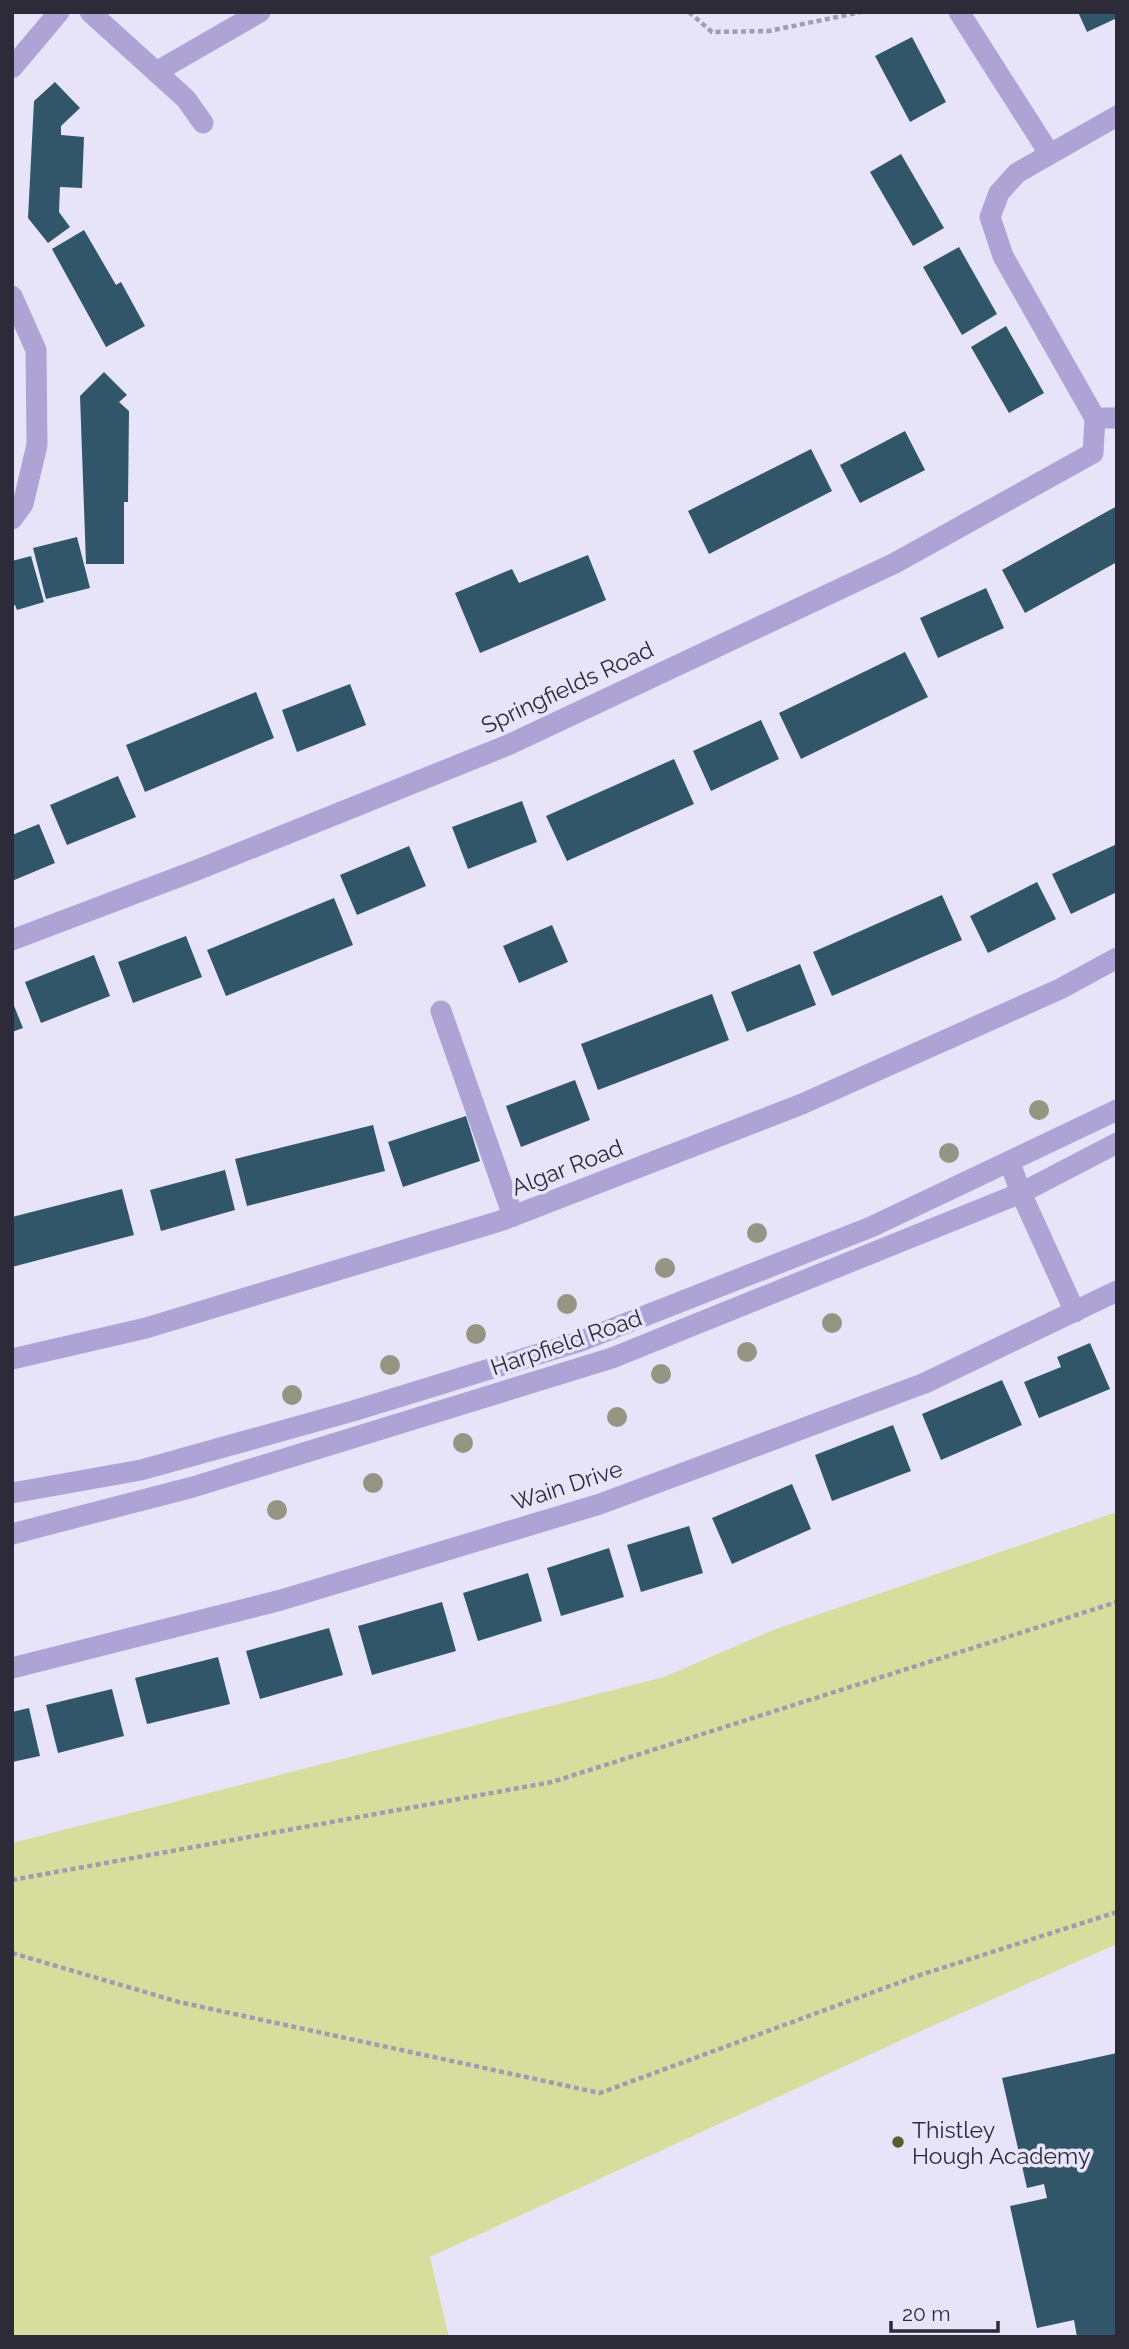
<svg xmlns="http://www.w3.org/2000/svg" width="1129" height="2349" font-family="Raleway,sans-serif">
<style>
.green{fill:#d7de9d}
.building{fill:#325669}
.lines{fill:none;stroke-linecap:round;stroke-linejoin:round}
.path{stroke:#a09db0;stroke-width:4.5;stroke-dasharray:5 3.5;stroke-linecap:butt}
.minor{stroke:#ada4d5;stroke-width:21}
.tree{fill:#949582}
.poi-dot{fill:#585d2b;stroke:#e7e4fa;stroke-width:2.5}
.labels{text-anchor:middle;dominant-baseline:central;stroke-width:7;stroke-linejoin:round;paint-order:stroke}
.street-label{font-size:23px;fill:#2e2b39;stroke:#e7e4fa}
.poi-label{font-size:23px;fill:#2e2b39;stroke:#e7e4fa;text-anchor:start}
</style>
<rect width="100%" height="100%" fill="#e7e4fa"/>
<path class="green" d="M 1117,1512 L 1117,1944 L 930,2027 L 430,2257 L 449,2337 L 12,2337 L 12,1843 L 664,1677 L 773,1630 Z"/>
<g class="building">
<path d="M 1078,12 L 1117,12 L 1117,18 L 1087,32 Z"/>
<path d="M 912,37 L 946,102 L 910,122 L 875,56 Z"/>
<path d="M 55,82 L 80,108 L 61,126 L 61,135 L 84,137 L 82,188 L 60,187 L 59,212 L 70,227 L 48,243 L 28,218 L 34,101 Z"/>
<path d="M 901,154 L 944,228 L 913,246 L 870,172 Z"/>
<path d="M 84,230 L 116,285 L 121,282 L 145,326 L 106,347 L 52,249 Z"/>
<path d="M 959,247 L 997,314 L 962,335 L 923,267 Z"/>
<path d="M 1006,326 L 1044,393 L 1009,413 L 971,347 Z"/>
<path d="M 104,372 L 127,395 L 119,402 L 129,411 L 128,502 L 124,502 L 124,564 L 86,564 L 80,396 Z"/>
<path d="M 905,431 L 925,470 L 860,503 L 840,465 Z"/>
<path d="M 811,449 L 832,491 L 709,554 L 688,511 Z"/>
<path d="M 1117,506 L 1117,562 L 1025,613 L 1002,570 Z"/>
<path d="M 77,537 L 90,588 L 46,599 L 33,548 Z"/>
<path d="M 588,555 L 606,600 L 480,653 L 455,593 L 512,569 L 519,583 Z"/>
<path d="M 31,556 L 44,602 L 17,610 L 15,605 L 12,606 L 12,561 Z"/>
<path d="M 986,588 L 1004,628 L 938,658 L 920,618 Z"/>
<path d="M 905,652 L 928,697 L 801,759 L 779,713 Z"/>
<path d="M 350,684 L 366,725 L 297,752 L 282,710 Z"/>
<path d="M 256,692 L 274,738 L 145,792 L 126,745 Z"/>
<path d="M 761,720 L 779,759 L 711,791 L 693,751 Z"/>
<path d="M 674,759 L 694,804 L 567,861 L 546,816 Z"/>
<path d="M 118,776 L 136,817 L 67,845 L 50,805 Z"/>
<path d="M 522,801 L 537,842 L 468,869 L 452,827 Z"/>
<path d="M 39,824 L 55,863 L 12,881 L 12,835 Z"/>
<path d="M 1117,844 L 1117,892 L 1071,914 L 1052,874 Z"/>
<path d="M 409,846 L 426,886 L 357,915 L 340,875 Z"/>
<path d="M 1037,882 L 1056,919 L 988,953 L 970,916 Z"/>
<path d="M 942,895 L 962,940 L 832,996 L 813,952 Z"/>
<path d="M 334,898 L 353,945 L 226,996 L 207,950 Z"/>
<path d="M 552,925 L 568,962 L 519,983 L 503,946 Z"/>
<path d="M 186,936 L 202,977 L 133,1003 L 118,962 Z"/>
<path d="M 94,955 L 110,996 L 41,1023 L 25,982 Z"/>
<path d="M 800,964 L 816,1005 L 747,1032 L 731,992 Z"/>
<path d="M 712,994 L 729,1040 L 598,1090 L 581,1044 Z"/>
<path d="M 12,1001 L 23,1028 L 12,1032 Z"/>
<path d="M 575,1080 L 590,1120 L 521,1147 L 506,1106 Z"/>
<path d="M 466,1116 L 480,1161 L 403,1187 L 388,1142 Z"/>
<path d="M 373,1125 L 385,1171 L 247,1206 L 235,1159 Z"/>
<path d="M 225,1170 L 235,1210 L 161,1231 L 150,1190 Z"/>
<path d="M 122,1189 L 134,1235 L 12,1267 L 12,1217 Z"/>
<path d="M 1090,1343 L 1110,1389 L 1039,1418 L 1024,1382 L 1061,1367 L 1057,1357 Z"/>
<path d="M 1002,1380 L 1022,1425 L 941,1460 L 922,1414 Z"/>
<path d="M 893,1425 L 911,1471 L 832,1501 L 815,1455 Z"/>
<path d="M 792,1484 L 811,1529 L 732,1564 L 712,1518 Z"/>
<path d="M 689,1526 L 703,1573 L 641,1592 L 627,1545 Z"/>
<path d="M 609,1548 L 624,1597 L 561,1616 L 547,1568 Z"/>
<path d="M 528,1573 L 542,1621 L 478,1641 L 463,1593 Z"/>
<path d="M 442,1602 L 456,1651 L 372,1675 L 358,1626 Z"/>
<path d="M 329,1628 L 343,1675 L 260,1699 L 246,1651 Z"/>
<path d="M 218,1657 L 230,1704 L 147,1724 L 135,1678 Z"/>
<path d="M 112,1689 L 124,1736 L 58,1753 L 46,1705 Z"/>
<path d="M 29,1708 L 40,1756 L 12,1762 L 12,1712 Z"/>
<path d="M 1117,2053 L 1117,2337 L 1077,2337 L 1074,2320 L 1037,2328 L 1010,2206 L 1047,2198 L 1044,2184 L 1027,2188 L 1002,2078 Z"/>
</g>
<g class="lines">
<g class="path">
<path d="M 689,12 L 712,32 L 769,31 L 861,12"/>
<path d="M 12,1880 L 552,1782 L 1117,1602"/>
<path d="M 12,1953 L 179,2002 L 600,2093 L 917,1976 L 1117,1912"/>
</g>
<g class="minor">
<path d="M 90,12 L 186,99 L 203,123"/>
<path d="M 959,12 L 1049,153"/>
<path d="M 12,68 L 59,12"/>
<path d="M 156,72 L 260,12"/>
<path d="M 12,296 L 36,350 L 37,445 L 23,504 L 12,519"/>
<path d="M 1095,418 L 1117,418"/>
<path d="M 12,940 L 197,870 L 508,745 L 895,563 L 1093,453 L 1095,418 L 1003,256 L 990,217 L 999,193 L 1017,173 L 1117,116"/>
<path d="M 441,1011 L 513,1216"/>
<path d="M 1010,1163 L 1021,1193 L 1075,1312"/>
<path d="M 12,1359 L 146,1328 L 500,1221 L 802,1104 L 1060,989 L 1117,958"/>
<path d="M 12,1493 L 141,1470 L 353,1411 L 581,1341 L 871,1227 L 1117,1110"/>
<path d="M 12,1534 L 193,1487 L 612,1358 L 1021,1193 L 1117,1143"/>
<path d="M 12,1668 L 281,1600 L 600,1504 L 925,1383 L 1117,1291"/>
</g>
</g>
<g class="tree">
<circle cx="1039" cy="1110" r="10"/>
<circle cx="949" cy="1153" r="10"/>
<circle cx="757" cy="1233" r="10"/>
<circle cx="665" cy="1268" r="10"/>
<circle cx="567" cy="1304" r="10"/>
<circle cx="832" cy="1323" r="10"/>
<circle cx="476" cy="1334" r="10"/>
<circle cx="747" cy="1352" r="10"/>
<circle cx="390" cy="1365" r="10"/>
<circle cx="661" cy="1374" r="10"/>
<circle cx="292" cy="1395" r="10"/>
<circle cx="617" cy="1417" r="10"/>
<circle cx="463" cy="1443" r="10"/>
<circle cx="373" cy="1483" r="10"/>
<circle cx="277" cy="1510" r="10"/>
</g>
<circle class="poi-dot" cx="898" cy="2142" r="7"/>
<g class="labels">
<g class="street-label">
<text transform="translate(567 687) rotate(-25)">Springfields Road</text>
<text transform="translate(567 1167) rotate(-21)">Algar Road</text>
<text transform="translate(566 1342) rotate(-19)">Harpfield Road</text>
<text transform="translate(567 1485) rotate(-18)">Wain Drive</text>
</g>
<g class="poi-label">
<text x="912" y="2129">Thistley<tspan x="912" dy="26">Hough Academy</tspan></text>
</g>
</g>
<rect width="1129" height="2349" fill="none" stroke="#2e2b39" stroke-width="28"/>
<path d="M891 2321v10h107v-10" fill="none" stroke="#2e2b39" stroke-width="3.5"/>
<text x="902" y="2321" font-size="21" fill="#2e2b39" stroke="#e7e4fa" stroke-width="5" paint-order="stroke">20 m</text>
</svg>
